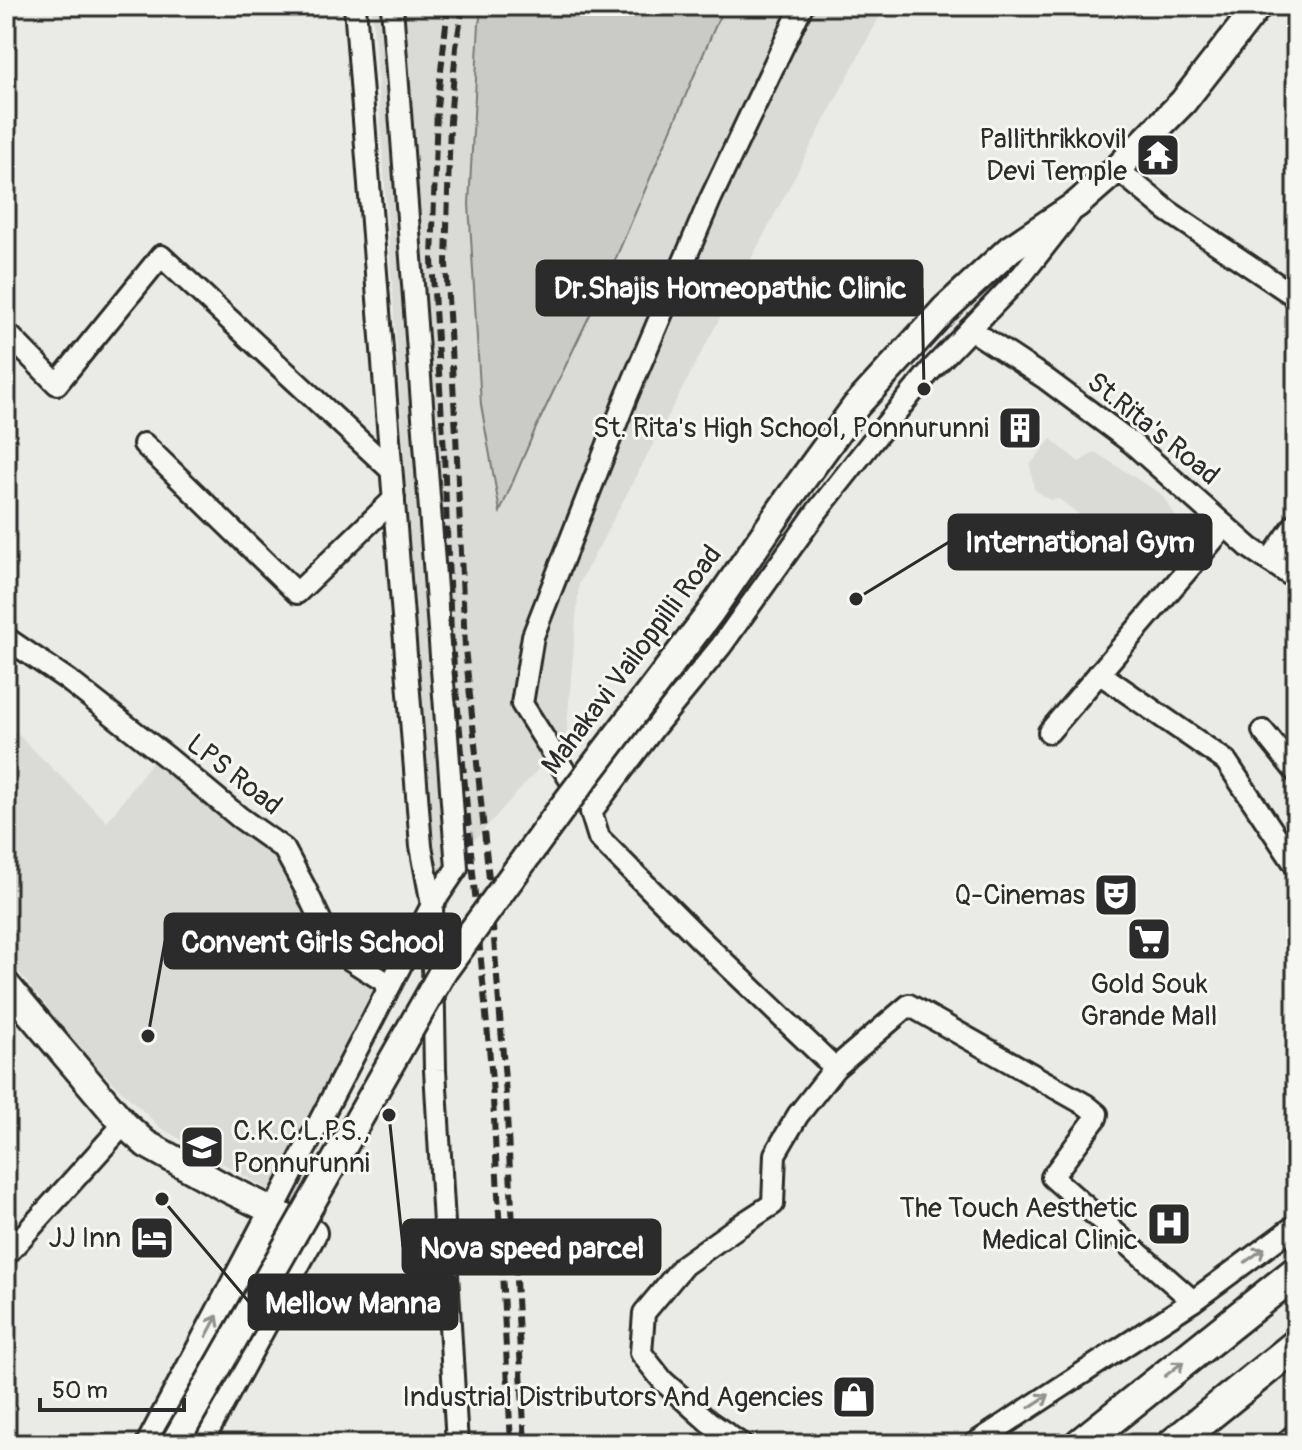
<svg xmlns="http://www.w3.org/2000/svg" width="1302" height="1450" font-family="Pangolin,sans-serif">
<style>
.built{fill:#dadad6}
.green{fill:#cacac7;stroke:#7a7a79;stroke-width:2}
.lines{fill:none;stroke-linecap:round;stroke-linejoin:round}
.minor-casing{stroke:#2b2b2b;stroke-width:26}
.major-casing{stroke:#2b2b2b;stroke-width:32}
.highway-casing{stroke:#2b2b2b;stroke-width:36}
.minor{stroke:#f6f6f2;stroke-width:20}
.major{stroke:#f6f6f2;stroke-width:26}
.highway{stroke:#f6f6f2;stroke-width:30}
.rail{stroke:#2b2b2b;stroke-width:6;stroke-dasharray:12 6;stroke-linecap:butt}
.major-bridge-casing{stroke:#2b2b2b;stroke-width:32;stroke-linecap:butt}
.major-bridge{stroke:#f6f6f2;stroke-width:26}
.oneway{stroke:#90908e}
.labels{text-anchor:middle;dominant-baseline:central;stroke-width:6;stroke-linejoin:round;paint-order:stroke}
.poi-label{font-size:28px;fill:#2b2b2b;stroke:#f6f6f2;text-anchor:end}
.street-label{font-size:28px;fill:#2b2b2b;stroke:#f6f6f2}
.leader{fill:none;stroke:#2b2b2b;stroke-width:3}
.callout-dot{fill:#2b2b2b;stroke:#f6f6f2;stroke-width:3}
.callout{fill:#2b2b2b;stroke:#2b2b2b;stroke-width:3}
.callout-label{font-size:30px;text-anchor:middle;font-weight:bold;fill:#fff}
</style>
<rect width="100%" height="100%" fill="#eaeae6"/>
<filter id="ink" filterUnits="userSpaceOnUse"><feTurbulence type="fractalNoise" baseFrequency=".0125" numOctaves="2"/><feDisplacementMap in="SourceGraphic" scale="16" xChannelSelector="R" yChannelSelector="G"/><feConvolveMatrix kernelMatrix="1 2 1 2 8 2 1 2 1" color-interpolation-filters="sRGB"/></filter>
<g filter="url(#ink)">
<g class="built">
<path d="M 372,6 L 885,6 L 579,584 L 566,738 L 435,884 Z"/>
<path d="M 1051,439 L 1079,462 L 1095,452 L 1161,494 L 1178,520 L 1183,539 L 1181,555 L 1141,563 L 1059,499 L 1050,500 L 1034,489 L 1030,465 Z"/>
<path d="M 6,723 L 107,822 L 155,758 L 279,854 L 330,953 L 383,988 L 273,1192 L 161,1128 L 90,1061 L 6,956 Z"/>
</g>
<path class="green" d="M 482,6 L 724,6 L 606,281 L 534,432 L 500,512 L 481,405 L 469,204 L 479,24 Z"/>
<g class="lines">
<g class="minor-casing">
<g id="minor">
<path d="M 355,6 L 421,846 L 432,905 L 435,1070 L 457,1444"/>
<path d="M 1117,169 L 1168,211 L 1296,297"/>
<path d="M 970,329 L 1046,379 L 1132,443 L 1250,548 L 1296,579"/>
<path d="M 6,332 L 57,384 L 161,256 L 391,470"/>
<path d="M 144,444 L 297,593 L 394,499"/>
<path d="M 1269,561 L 1296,523"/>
<path d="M 6,638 L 68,680 L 168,758 L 239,817 L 284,849 L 305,888 L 334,949 L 390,985"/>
<path d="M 1099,673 L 1226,761 L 1296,866"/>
<path d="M 1263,731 L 1296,772"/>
<path d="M 1049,732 L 1225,526"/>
<path d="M 583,800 L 522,704 L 533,636 L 626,398 L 710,200 L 802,6"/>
<path d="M 835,1068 L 909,1005 L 1086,1105 L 1097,1114 L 1096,1118 L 1052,1177 L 1193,1301"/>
<path d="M 273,1211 L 432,905 L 457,868 L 392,6"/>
<path d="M 6,1255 L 124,1124"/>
<path d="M 741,1444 L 709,1422 L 663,1381 L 641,1353 L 644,1313 L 684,1265 L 736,1228 L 773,1204 L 775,1154 L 798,1115 L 835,1068 L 700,939 L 599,838 L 591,812 L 653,729 L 721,646 L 818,510 L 874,439 L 931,370 L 1022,275 L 1070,214"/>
<path d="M 974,1444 L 1193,1301 L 1296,1225"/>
<path d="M 1284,1444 L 1296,1434"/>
</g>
</g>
<g class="major-casing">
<g id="major">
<path d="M 945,309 L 1010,249 L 1077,204 L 1117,169 L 1183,102 L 1258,6"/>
<path d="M 6,985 L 124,1124 L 146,1144 L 224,1187 L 273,1211"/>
<path d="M 150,1444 L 273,1211 L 313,1233 L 198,1444"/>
</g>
</g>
<g class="highway-casing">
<g id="highway">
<path d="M 1080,1444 L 1296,1272"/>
<path d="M 1173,1444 L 1296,1345"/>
</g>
</g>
<use href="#minor" class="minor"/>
<use href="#major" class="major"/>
<use href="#highway" class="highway"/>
<g class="rail">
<path d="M 448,6 L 437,108 L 432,260 L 444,452 L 451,633 L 492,1080 L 511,1444"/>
<path d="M 463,6 L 456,47 L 450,121 L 446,263 L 456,434 L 465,648 L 490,888 L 505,1080 L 525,1444"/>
</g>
<g class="major-bridge-casing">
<path id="major-bridge" d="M 174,1444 L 442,973 L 559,812 L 710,613 L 787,501 L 856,406 L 945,309"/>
</g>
<use href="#major-bridge" class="major-bridge"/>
</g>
<defs><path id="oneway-shaft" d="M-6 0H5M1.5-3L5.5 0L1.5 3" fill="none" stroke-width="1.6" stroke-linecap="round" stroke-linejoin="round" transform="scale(2)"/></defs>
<g class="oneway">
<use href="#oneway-shaft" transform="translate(1255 1255) rotate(-36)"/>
<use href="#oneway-shaft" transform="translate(212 1326) rotate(-62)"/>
<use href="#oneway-shaft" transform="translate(1174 1369) rotate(-38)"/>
<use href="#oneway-shaft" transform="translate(1039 1401) rotate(-33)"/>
</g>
</g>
<defs>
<g id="temple-square" transform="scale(2.3)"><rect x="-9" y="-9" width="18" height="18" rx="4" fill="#2b2b2b" stroke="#f6f6f2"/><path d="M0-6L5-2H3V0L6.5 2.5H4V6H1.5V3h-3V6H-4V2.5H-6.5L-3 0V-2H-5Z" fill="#fff"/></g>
<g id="building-square" transform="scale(2.3)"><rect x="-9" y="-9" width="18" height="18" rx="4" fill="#2b2b2b" stroke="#f6f6f2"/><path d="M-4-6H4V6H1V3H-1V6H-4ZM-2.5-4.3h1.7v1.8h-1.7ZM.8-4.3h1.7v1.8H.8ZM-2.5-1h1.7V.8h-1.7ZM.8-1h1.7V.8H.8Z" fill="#fff"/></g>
<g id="theatre-square" transform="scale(2.3)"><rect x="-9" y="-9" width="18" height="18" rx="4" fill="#2b2b2b" stroke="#f6f6f2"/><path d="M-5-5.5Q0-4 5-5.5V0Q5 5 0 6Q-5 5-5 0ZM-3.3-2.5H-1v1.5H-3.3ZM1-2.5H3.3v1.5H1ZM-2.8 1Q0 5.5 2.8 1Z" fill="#fff"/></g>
<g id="supermarket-square" transform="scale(2.3)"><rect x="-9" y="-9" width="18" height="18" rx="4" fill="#2b2b2b" stroke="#f6f6f2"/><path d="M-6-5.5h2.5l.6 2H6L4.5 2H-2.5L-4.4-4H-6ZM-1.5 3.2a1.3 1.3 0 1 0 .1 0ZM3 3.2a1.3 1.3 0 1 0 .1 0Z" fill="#fff"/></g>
<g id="school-square" transform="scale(2.3)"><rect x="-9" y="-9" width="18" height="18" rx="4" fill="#2b2b2b" stroke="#f6f6f2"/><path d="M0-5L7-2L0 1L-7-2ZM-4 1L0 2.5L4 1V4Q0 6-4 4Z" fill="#fff"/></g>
<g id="hospital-square" transform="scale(2.3)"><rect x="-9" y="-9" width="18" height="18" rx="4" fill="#2b2b2b" stroke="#f6f6f2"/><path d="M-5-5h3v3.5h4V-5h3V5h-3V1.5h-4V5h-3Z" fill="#fff"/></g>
<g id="hotel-square" transform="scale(2.3)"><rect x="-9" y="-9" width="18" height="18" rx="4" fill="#2b2b2b" stroke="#f6f6f2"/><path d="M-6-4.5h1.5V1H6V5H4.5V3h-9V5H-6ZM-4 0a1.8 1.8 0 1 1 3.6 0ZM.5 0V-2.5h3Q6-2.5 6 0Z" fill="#fff"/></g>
<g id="shop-square" transform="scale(2.3)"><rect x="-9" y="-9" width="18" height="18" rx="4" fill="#2b2b2b" stroke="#f6f6f2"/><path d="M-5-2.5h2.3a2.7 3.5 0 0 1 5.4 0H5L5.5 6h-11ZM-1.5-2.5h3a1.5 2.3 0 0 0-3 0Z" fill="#fff"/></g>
</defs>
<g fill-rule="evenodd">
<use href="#temple-square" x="1158" y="155"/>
<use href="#building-square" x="1020" y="428"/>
<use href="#theatre-square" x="1116" y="895"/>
<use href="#supermarket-square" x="1149" y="939"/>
<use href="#school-square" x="202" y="1147"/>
<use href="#hospital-square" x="1169" y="1224"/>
<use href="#hotel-square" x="152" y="1238"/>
<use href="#shop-square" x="854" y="1397"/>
</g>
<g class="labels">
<g class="poi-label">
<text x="1127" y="139">Pallithrikkovil<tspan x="1127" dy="32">Devi Temple</tspan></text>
<text x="989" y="428">St. Rita's High School, Ponnurunni</text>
<text x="1085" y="895">Q-Cinemas</text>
<text x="1149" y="984" text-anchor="middle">Gold Souk<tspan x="1149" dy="32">Grande Mall</tspan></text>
<text x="233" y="1131" text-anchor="start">C.K.C.L.P.S.,<tspan x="233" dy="32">Ponnurunni</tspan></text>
<text x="1138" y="1208">The Touch Aesthetic<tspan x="1138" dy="32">Medical Clinic</tspan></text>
<text x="121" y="1238">JJ Inn</text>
<text x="823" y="1397">Industrial Distributors And Agencies</text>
</g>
<g class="street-label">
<text transform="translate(1153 429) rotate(39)">St.Rita's Road</text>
<text transform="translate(632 660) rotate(-53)">Mahakavi Vailoppilli Road</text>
<text transform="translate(234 775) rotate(38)">LPS Road</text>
</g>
</g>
<path class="leader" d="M924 389L922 288M856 599L949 542M148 1036L165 941M389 1115L403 1247M162 1199L249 1302"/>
<g class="callout-dot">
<circle cx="924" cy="389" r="8"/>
<circle cx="856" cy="599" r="8"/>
<circle cx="148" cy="1036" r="8"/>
<circle cx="389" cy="1115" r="8"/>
<circle cx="162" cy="1199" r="8"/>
</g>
<g class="callout">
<rect x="537" y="261" width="385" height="54" rx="8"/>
<rect x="949" y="515" width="262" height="54" rx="8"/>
<rect x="165" y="914" width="295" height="54" rx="8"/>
<rect x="403" y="1220" width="257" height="54" rx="8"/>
<rect x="249" y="1275" width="208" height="54" rx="8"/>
</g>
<g class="callout-label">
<text x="730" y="298">Dr.Shajis Homeopathic Clinic</text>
<text x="1080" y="552">International Gym</text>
<text x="313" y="952">Convent Girls School</text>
<text x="532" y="1258">Nova speed parcel</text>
<text x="353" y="1313">Mellow Manna</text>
</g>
<rect width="1302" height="1450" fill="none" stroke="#f6f6f2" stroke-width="32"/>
<rect x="16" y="16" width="1270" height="1418" fill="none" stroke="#2b2b2b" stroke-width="3" filter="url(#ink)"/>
<path d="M40 1398v12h144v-12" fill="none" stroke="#2b2b2b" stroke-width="4"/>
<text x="52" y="1398" font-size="24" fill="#2b2b2b" stroke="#f6f6f2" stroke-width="6" paint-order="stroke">50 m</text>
</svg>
